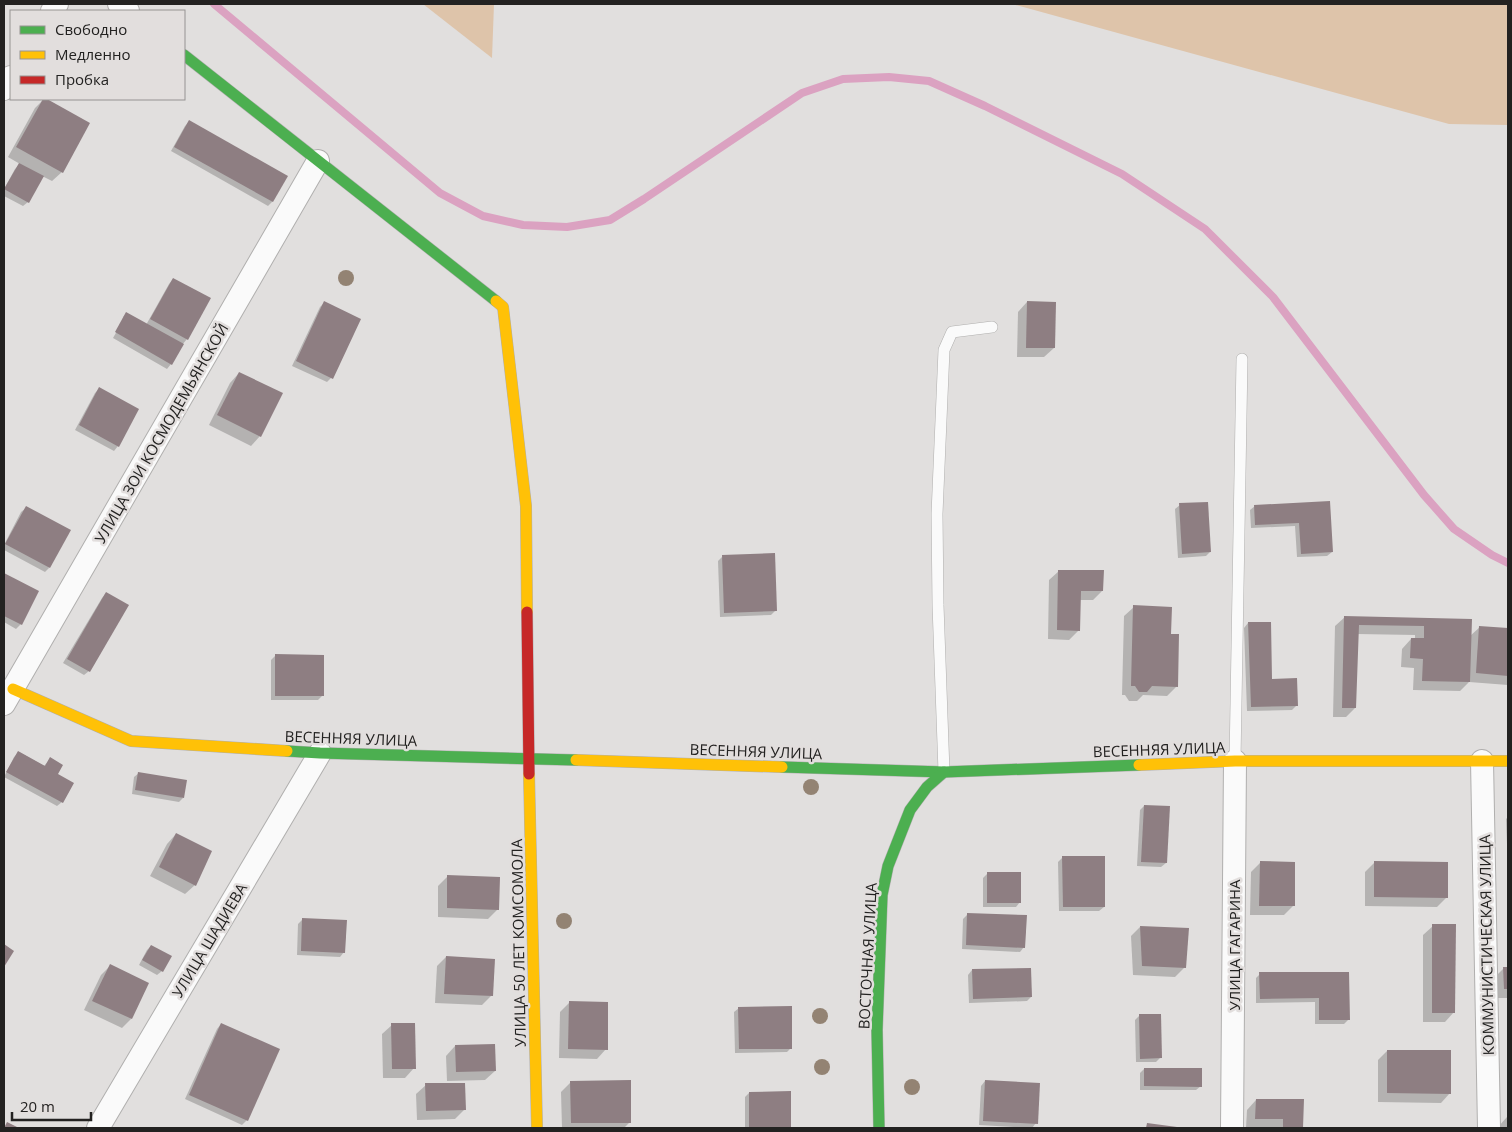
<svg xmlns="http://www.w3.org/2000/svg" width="1512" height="1132" font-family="'Open Sans',sans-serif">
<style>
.green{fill:#dec4aa}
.shadow{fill:#0003}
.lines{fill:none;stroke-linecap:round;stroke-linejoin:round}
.stream{stroke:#dba2c1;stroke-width:8}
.building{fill:#8e7e82}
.lane-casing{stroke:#b0afae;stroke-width:12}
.street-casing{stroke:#b0afae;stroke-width:24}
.fast-casing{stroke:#b0afae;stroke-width:12}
.slow-casing{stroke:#b0afae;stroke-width:12}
.jam-casing{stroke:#b0afae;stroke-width:12}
.lane{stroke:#fafafa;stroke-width:11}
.street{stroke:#fafafa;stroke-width:22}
.fast{stroke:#4caf50;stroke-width:11}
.slow{stroke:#ffc107;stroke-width:11}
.jam{stroke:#c62828;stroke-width:11}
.tree{fill:#938373}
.labels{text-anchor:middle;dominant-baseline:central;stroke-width:5;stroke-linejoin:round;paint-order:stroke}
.street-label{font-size:15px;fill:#232221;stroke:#e2dedd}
</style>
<rect width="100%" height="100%" fill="#e1dfde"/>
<g class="green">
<path d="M 423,4 L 494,4 L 492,58 Z"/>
<path d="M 1012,4 L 1508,4 L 1508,125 L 1449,124 Z"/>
</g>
<g class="shadow">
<path d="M 44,99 L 88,123 L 62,172 L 52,181 L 42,176 L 28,202 L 23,206 L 4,196 L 4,189 L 15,169 L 20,164 L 8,157 L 35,108 Z"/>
<path d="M 189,122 L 286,176 L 272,202 L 268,206 L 171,151 L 185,126 Z"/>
<path d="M 173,279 L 187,339 L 182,345 L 171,364 L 167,369 L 113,338 L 125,317 L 123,317 L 126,314 L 146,325 L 169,284 Z"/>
<path d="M 1027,302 L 1054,348 L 1044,357 L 1017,357 L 1018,312 Z"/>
<path d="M 324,303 L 331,378 L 327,382 L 292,366 L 320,307 Z"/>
<path d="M 239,373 L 260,436 L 251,446 L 209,425 L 230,383 Z"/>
<path d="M 99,389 L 118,446 L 114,451 L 75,430 L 95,393 Z"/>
<path d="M 1329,503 L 1332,552 L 1327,556 L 1297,557 L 1295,526 L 1251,528 L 1250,510 L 1255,506 Z"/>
<path d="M 1180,505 L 1210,552 L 1206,556 L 1178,558 L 1175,509 Z"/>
<path d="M 26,508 L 49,568 L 45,572 L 4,550 L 4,545 L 21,512 Z"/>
<path d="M 722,557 L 776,610 L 771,615 L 720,617 L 718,561 Z"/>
<path d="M 1059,571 L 1102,591 L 1093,600 L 1079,600 L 1079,630 L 1069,640 L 1048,639 L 1049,580 Z"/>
<path d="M 4,575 L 37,592 L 21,624 L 16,629 L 4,622 Z"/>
<path d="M 106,593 L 89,671 L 84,675 L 63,663 L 102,598 Z"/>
<path d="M 1134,607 L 1170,635 L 1176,687 L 1167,696 L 1143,695 L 1137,701 L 1129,701 L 1125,695 L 1122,695 L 1124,616 Z"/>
<path d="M 1345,617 L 1471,620 L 1470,636 L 1480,627 L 1508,629 L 1508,685 L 1469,682 L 1460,691 L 1413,690 L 1414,668 L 1401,667 L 1402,649 L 1411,639 L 1415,639 L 1415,635 L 1357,634 L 1355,708 L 1346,717 L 1333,717 L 1335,626 Z"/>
<path d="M 1248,623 L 1271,680 L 1296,706 L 1292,710 L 1247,711 L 1244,628 Z"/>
<path d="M 275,656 L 322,696 L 318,700 L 271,700 L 271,660 Z"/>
<path d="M 19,752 L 44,766 L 50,759 L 56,774 L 62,802 L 57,806 L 4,777 L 14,757 Z"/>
<path d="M 139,773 L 183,798 L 179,802 L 132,794 L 134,777 Z"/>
<path d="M 1144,806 L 1166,863 L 1161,867 L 1137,866 L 1140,810 Z"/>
<path d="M 1508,817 L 1508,843 L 1507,844 L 1506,819 Z"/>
<path d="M 176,834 L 195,885 L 185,894 L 150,876 L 167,844 Z"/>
<path d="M 1063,857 L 1104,907 L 1099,911 L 1059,911 L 1058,862 Z"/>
<path d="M 1261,862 L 1293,906 L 1284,915 L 1250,915 L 1251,872 Z"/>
<path d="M 1375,862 L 1447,897 L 1437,907 L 1365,906 L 1365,872 Z"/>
<path d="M 987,874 L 1020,902 L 1016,907 L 983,907 L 983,878 Z"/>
<path d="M 448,876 L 498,909 L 488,919 L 438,917 L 438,886 Z"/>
<path d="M 968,914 L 1024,947 L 1020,952 L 962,949 L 963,919 Z"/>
<path d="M 303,919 L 344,952 L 340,957 L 297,955 L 298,924 Z"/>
<path d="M 1433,926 L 1454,1012 L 1445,1022 L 1423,1022 L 1423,935 Z"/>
<path d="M 1140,927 L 1185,967 L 1175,977 L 1133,975 L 1131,936 Z"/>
<path d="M 151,946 L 162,971 L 157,975 L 139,965 L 147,950 Z"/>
<path d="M 446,957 L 492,995 L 482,1005 L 435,1003 L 437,966 Z"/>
<path d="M 110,966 L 131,1019 L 122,1028 L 84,1010 L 101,975 Z"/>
<path d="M 1504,968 L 1508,968 L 1508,998 L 1495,998 L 1494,978 Z"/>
<path d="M 972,970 L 1031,997 L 1027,1001 L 969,1003 L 968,975 Z"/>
<path d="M 1348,973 L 1349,1019 L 1344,1024 L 1315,1024 L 1315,1002 L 1256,1003 L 1256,978 L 1260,974 Z"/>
<path d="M 570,1002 L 606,1049 L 597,1059 L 559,1058 L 560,1012 Z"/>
<path d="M 739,1008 L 791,1048 L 787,1052 L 735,1053 L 734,1012 Z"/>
<path d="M 1140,1015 L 1160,1058 L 1156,1062 L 1136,1062 L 1135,1020 Z"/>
<path d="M 221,1024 L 247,1120 L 242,1125 L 185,1099 L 217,1029 Z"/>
<path d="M 392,1025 L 414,1068 L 405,1078 L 383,1078 L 382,1034 Z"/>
<path d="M 455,1046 L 495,1071 L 485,1080 L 447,1081 L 446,1056 Z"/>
<path d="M 1387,1051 L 1450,1093 L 1441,1103 L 1378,1102 L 1378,1060 Z"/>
<path d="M 1144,1069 L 1201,1086 L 1196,1090 L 1140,1090 L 1140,1073 Z"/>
<path d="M 985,1081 L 1036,1123 L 1032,1128 L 979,1125 L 981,1086 Z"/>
<path d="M 571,1082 L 630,1122 L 624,1128 L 562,1128 L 561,1092 Z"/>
<path d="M 426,1085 L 464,1110 L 455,1119 L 417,1120 L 416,1094 Z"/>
<path d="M 749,1093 L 789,1093 L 790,1128 L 745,1128 L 745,1097 Z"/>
<path d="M 1256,1100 L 1302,1101 L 1302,1128 L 1246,1128 L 1247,1110 Z"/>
<path d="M 1507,1117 L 1508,1128 L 1498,1128 L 1498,1127 Z"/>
</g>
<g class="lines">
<path class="stream" d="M 214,4 L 440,193 L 483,216 L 523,225 L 567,227 L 610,220 L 644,199 L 802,93 L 843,79 L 889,77 L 929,81 L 985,106 L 1122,174 L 1205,229 L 1273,297 L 1424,495 L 1454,529 L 1492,555 L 1508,563"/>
</g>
<g class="building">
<path d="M 43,99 L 47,99 L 90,123 L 63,173 L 16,147 Z"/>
<path d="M 189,120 L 288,176 L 273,202 L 174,147 Z"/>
<path d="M 19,163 L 44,176 L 29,203 L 4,189 Z"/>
<path d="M 173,278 L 211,298 L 188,340 L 150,319 Z"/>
<path d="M 324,301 L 361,319 L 333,379 L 296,361 Z"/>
<path d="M 1027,301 L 1056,302 L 1055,348 L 1026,348 Z"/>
<path d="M 126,312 L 184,344 L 172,365 L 115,332 Z"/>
<path d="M 239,372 L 283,393 L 261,437 L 217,415 Z"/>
<path d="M 99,387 L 139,409 L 119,447 L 79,425 Z"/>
<path d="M 1330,501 L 1333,552 L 1301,554 L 1299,523 L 1255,525 L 1254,505 Z"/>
<path d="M 1208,502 L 1211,552 L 1182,554 L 1179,503 Z"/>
<path d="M 26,506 L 71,530 L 50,568 L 5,544 Z"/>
<path d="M 775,553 L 777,611 L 724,613 L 722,555 Z"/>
<path d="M 1058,570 L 1104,570 L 1103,591 L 1081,591 L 1080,631 L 1057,630 Z"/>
<path d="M 4,573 L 39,591 L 22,625 L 4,616 Z"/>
<path d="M 106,592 L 129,605 L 90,672 L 67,659 Z"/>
<path d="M 1133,605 L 1172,607 L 1171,634 L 1179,634 L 1178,687 L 1152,686 L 1147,692 L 1139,692 L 1135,686 L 1131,686 Z"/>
<path d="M 1344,616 L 1472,619 L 1470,682 L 1422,681 L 1423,659 L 1410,658 L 1411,638 L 1424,638 L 1424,626 L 1359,625 L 1356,708 L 1342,708 Z"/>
<path d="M 1248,622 L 1271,622 L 1272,679 L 1297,678 L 1298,706 L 1251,707 Z"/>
<path d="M 1479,626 L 1508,628 L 1508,676 L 1476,673 Z"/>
<path d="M 275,654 L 324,655 L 324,696 L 275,696 Z"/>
<path d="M 18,751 L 45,766 L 50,757 L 63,765 L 58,774 L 74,783 L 63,803 L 6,772 Z"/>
<path d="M 138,772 L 187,780 L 184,798 L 135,790 Z"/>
<path d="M 1144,805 L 1170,806 L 1167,863 L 1141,862 Z"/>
<path d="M 176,833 L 212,851 L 196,886 L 159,867 Z"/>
<path d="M 1062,856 L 1105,856 L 1105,907 L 1063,907 Z"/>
<path d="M 1260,861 L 1295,862 L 1295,906 L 1259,906 Z"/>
<path d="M 1374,861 L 1448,862 L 1448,898 L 1374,897 Z"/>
<rect x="987" y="872" width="34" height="31"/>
<path d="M 447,875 L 500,877 L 499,910 L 447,908 Z"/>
<path d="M 967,913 L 1027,915 L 1025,948 L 966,945 Z"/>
<path d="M 302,918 L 347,920 L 345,953 L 301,951 Z"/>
<path d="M 1432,924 L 1456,924 L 1455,1013 L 1432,1013 Z"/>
<path d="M 1140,926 L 1189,928 L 1186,968 L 1142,966 Z"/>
<path d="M 4,944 L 14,951 L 4,967 Z"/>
<path d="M 151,945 L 172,956 L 163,972 L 142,960 Z"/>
<path d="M 446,956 L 495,959 L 493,996 L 444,994 Z"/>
<path d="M 110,964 L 149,983 L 132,1019 L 92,1001 Z"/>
<path d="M 1503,967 L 1508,967 L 1508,989 L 1504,989 Z"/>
<path d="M 1031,968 L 1032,997 L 973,999 L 972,969 Z"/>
<path d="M 1259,972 L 1349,972 L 1350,1020 L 1319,1020 L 1319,998 L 1260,999 Z"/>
<path d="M 569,1001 L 608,1002 L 608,1050 L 568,1049 Z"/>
<path d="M 792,1006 L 792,1049 L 739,1049 L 738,1007 Z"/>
<path d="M 1139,1014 L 1161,1014 L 1162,1058 L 1140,1059 Z"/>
<path d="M 221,1023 L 280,1049 L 248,1121 L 189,1095 Z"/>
<path d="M 391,1023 L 415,1023 L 416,1069 L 392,1069 Z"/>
<path d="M 495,1044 L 496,1071 L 456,1072 L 455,1045 Z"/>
<path d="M 1387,1050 L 1451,1050 L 1451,1094 L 1387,1093 Z"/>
<path d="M 1144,1068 L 1202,1068 L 1202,1087 L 1144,1086 Z"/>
<path d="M 631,1080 L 631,1123 L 571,1123 L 570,1081 Z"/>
<path d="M 985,1080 L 1040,1083 L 1038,1124 L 983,1121 Z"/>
<path d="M 425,1083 L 465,1083 L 466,1110 L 426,1111 Z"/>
<path d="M 791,1091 L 791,1128 L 749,1128 L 749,1092 Z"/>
<path d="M 1256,1099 L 1304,1099 L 1303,1128 L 1283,1128 L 1283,1119 L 1255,1119 Z"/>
<path d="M 7,1122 L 19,1128 L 4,1128 Z"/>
<path d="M 1147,1123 L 1177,1127 L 1176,1128 L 1146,1128 Z"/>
</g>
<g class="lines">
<g class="lane-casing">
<g id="lane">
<path d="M 1235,761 L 1242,359"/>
<path d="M 944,772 L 938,605 L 937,514 L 944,350 L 952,332 L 992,327"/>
</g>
</g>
<g class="street-casing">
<g id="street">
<path d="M 119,4 L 128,11"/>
<path d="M 52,11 L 57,4"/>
<path d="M 4,89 L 11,77"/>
<path d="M 4,704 L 318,161"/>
<path d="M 1482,761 L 1489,1128"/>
<path d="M 98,1128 L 320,753"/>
<path d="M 1232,1128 L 1235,761"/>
</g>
</g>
<g class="fast-casing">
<g id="fast">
<path d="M 184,55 L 496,301"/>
<path d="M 287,751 L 320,753 L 576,760"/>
<path d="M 782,767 L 944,772 L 1139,765"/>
<path d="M 879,1128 L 877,1030 L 882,895 L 888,866 L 910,810 L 927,787 L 944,772"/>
</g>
</g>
<g class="slow-casing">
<g id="slow">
<path d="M 496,301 L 503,307 L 526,506 L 527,612"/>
<path d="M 13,689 L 131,741 L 287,751"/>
<path d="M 576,760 L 782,767"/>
<path d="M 1139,765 L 1235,761 L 1508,761"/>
<path d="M 529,774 L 537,1128"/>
</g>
</g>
<g class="jam-casing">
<path id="jam" d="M 527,612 L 529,774"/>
</g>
<use href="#lane" class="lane"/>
<use href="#street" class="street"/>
<use href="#fast" class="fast"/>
<use href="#slow" class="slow"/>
<use href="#jam" class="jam"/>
</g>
<g class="tree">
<circle cx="346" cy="278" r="8"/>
<circle cx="811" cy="787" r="8"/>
<circle cx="564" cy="921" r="8"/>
<circle cx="820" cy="1016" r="8"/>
<circle cx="822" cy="1067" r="8"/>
<circle cx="912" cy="1087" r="8"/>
</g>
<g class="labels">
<g class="street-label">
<text transform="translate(161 433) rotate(-60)">УЛИЦА ЗОИ КОСМОДЕМЬЯНСКОЙ</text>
<text transform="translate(351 738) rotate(2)">ВЕСЕННЯЯ УЛИЦА</text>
<text transform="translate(1159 749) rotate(-2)">ВЕСЕННЯЯ УЛИЦА</text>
<text transform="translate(756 751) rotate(2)">ВЕСЕННЯЯ УЛИЦА</text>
<text transform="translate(209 940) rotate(-59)">УЛИЦА ШАДИЕВА</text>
<text transform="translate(518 943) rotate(-91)">УЛИЦА 50 ЛЕТ КОМСОМОЛА</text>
<text transform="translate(1234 945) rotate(-90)">УЛИЦА ГАГАРИНА</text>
<text transform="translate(1486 945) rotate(-91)">КОММУНИСТИЧЕСКАЯ УЛИЦА</text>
<text transform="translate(867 956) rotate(-87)">ВОСТОЧНАЯ УЛИЦА</text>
</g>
</g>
<rect width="1512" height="1132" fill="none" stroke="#232221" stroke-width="10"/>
<rect x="10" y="10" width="175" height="90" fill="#e2dedd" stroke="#969392"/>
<rect x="20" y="26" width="25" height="8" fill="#4caf50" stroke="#969392"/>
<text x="55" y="35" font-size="15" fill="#232221">Свободно</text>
<rect x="20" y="51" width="25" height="8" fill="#ffc107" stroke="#969392"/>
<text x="55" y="60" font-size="15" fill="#232221">Медленно</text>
<rect x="20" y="76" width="25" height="8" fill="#c62828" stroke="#969392"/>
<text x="55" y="85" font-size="15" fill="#232221">Пробка</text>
<path d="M12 1112v8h79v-8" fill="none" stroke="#232221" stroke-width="2.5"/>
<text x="20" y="1112" font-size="15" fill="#232221" stroke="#e2dedd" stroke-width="4" paint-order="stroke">20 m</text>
</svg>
